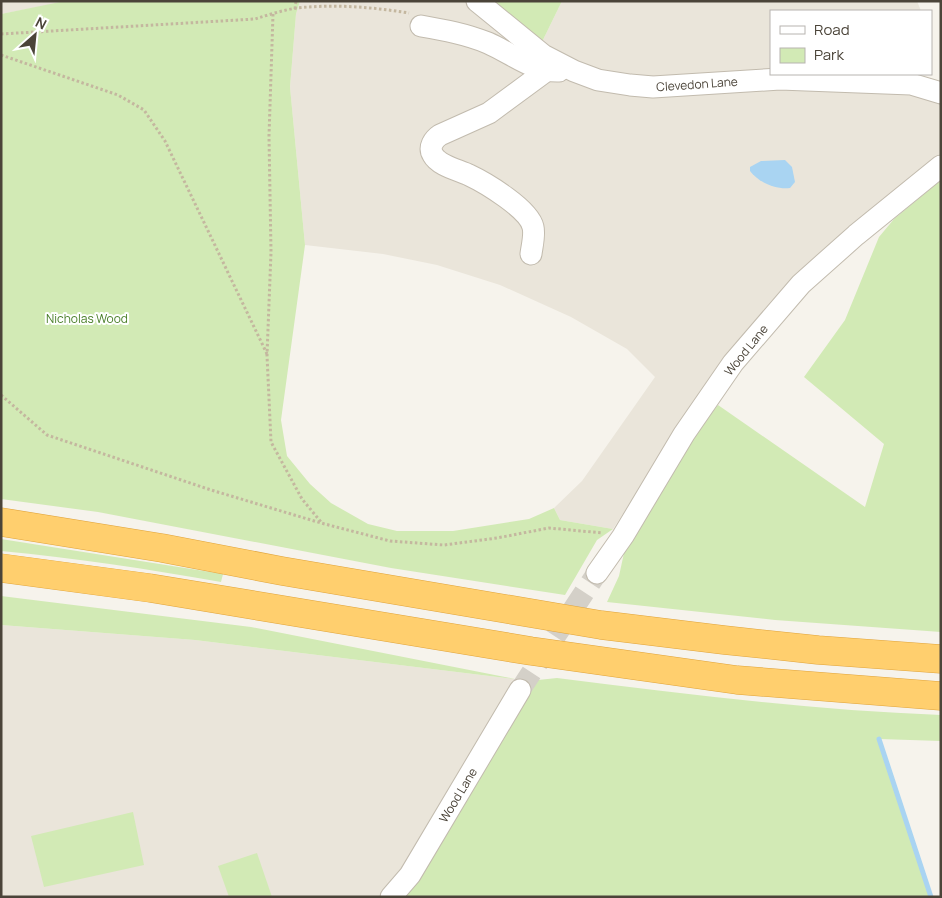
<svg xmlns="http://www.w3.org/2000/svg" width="942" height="898" font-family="Manrope,sans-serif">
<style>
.residential{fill:#eae5da}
.green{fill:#d2eab5}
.water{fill:#a9d4f2}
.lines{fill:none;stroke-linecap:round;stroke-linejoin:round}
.stream{stroke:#a9d4f2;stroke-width:5}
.minor-tunnel{stroke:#d4d0c8;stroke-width:21;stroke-dasharray:21 11;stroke-linecap:butt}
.minor-casing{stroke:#c2bbae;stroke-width:23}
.highway-casing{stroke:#e0a43c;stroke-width:29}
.path{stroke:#c4b79f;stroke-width:3;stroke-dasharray:2.5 2.5;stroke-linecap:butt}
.minor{stroke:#fff;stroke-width:21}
.highway{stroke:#ffcf6e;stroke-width:28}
.labels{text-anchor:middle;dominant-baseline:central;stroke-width:4;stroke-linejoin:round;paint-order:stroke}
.street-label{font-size:12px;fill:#4b4439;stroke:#fff}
.park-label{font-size:12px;fill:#4a7f2a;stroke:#fff}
</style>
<rect width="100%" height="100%" fill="#f6f3ec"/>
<g class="residential">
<path d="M 1,1 L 65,1 L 65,2 L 1,14 Z"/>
<path d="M 300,1 L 469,1 L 573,78 L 821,84 L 941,97 L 941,158 L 903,188 L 679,428 L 613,529 L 560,520 L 554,508 L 582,481 L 655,377 L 627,349 L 571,317 L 500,285 L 437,265 L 383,254 L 305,245 L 290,87 L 296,14 Z"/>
<path d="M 562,1 L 917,1 L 921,11 L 771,11 L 771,74 L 920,74 L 919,77 L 642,81 L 600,75 L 540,46 Z"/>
<path d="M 1,625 L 195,640 L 515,679 L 404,869 L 380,897 L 1,897 Z"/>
</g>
<g class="green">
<path d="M 65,1 L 300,1 L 296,14 L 290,87 L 305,245 L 281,420 L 287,456 L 310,484 L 331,503 L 368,524 L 397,531 L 453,531 L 529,519 L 554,508 L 560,520 L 613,529 L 597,540 L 565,595 L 391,568 L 98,512 L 1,499 L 1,14 Z"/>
<path d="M 488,1 L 562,1 L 540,46 Z"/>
<path d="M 941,180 L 941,632 L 775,620 L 607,602 L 619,576 L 624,553 L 692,438 L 718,405 L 865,507 L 884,444 L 804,377 L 845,320 L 879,237 L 894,219 Z"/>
<path d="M 1,539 L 223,574 L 221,582 C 148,569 75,558 1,551 Z"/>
<path d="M 1,596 L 251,627 L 515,679 L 195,640 L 1,625 Z"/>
<path d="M 557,678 C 685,694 812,710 941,715 L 941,741 L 879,739 L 931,897 L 404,897 L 530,692 L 538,680 Z"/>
<path d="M 133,812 L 144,865 L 44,887 L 31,836 Z"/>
<path d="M 257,853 L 272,897 L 229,897 L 218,866 Z"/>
</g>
<path class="water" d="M 785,160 L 792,167 L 795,182 L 790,188 C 776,190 758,182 750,171 L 750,167 L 761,161 Z"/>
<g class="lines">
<path class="stream" d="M 879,739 L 931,897"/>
<path class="minor-tunnel" d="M 520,690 L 597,573"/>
<g class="minor-casing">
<g id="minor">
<path d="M 477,1 L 543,55 L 574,71 L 598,80 L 630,85 L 653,87 L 780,79 L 911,84 L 941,93"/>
<path d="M 421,26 C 444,30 466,34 488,43 C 511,53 533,72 559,71"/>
<path d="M 531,254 C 532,246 535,235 533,227 C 529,209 486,183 469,175 C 459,170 439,166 433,155 C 428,147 434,139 440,135 L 489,113 L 546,71"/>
<path d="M 597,573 L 623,536 L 684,434 L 733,363 L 801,284 L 856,235 L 941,166"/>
<path d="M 391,897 L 410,875 L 520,690"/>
</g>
</g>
<g class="highway-casing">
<g id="highway">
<path d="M 1,522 L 162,548 L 282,571 L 601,625 L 724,640 L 818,650 L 941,659"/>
<path d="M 1,568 L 150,588 L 531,651 L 737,680 L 941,696"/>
</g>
</g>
<g class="path">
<path d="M 295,9 L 296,1"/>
<path d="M 273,14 L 269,136 L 271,252 L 267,355 L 271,442 L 302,499 L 321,522"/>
<path d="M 1,34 L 255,19 C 268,15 283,10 297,8 C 334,4 372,7 409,13"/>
<path d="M 1,55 L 118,95 L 144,110 L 165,141 L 267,354"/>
<path d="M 1,395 L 47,435 L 211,490 L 321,523 L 390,541 L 444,545 L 497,538 L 549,528 L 603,533"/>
</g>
<use href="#minor" class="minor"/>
<use href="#highway" class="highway"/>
</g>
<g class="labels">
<g class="street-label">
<text transform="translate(697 84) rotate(-4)">Clevedon Lane</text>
<text transform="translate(746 350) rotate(-51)">Wood Lane</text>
<text transform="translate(458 795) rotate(-59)">Wood Lane</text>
</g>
<g class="park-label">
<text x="87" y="318">Nicholas Wood</text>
</g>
</g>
<rect width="942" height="898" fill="none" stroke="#4b4439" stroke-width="5"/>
<rect x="770" y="10" width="162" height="65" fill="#ffffff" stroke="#b7b4b0"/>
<rect x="780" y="26" width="25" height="8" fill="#ffffff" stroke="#b7b4b0"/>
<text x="814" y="35" font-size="15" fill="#4b4439">Road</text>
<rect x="780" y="48" width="25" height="15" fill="#d2eab5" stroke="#b7b4b0"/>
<text x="814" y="60" font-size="15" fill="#4b4439">Park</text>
<g transform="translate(35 35) rotate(27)" stroke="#ffffff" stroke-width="4" paint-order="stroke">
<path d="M0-4L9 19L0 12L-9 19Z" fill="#4b4439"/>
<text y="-8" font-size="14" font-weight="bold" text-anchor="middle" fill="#4b4439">N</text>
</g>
</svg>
